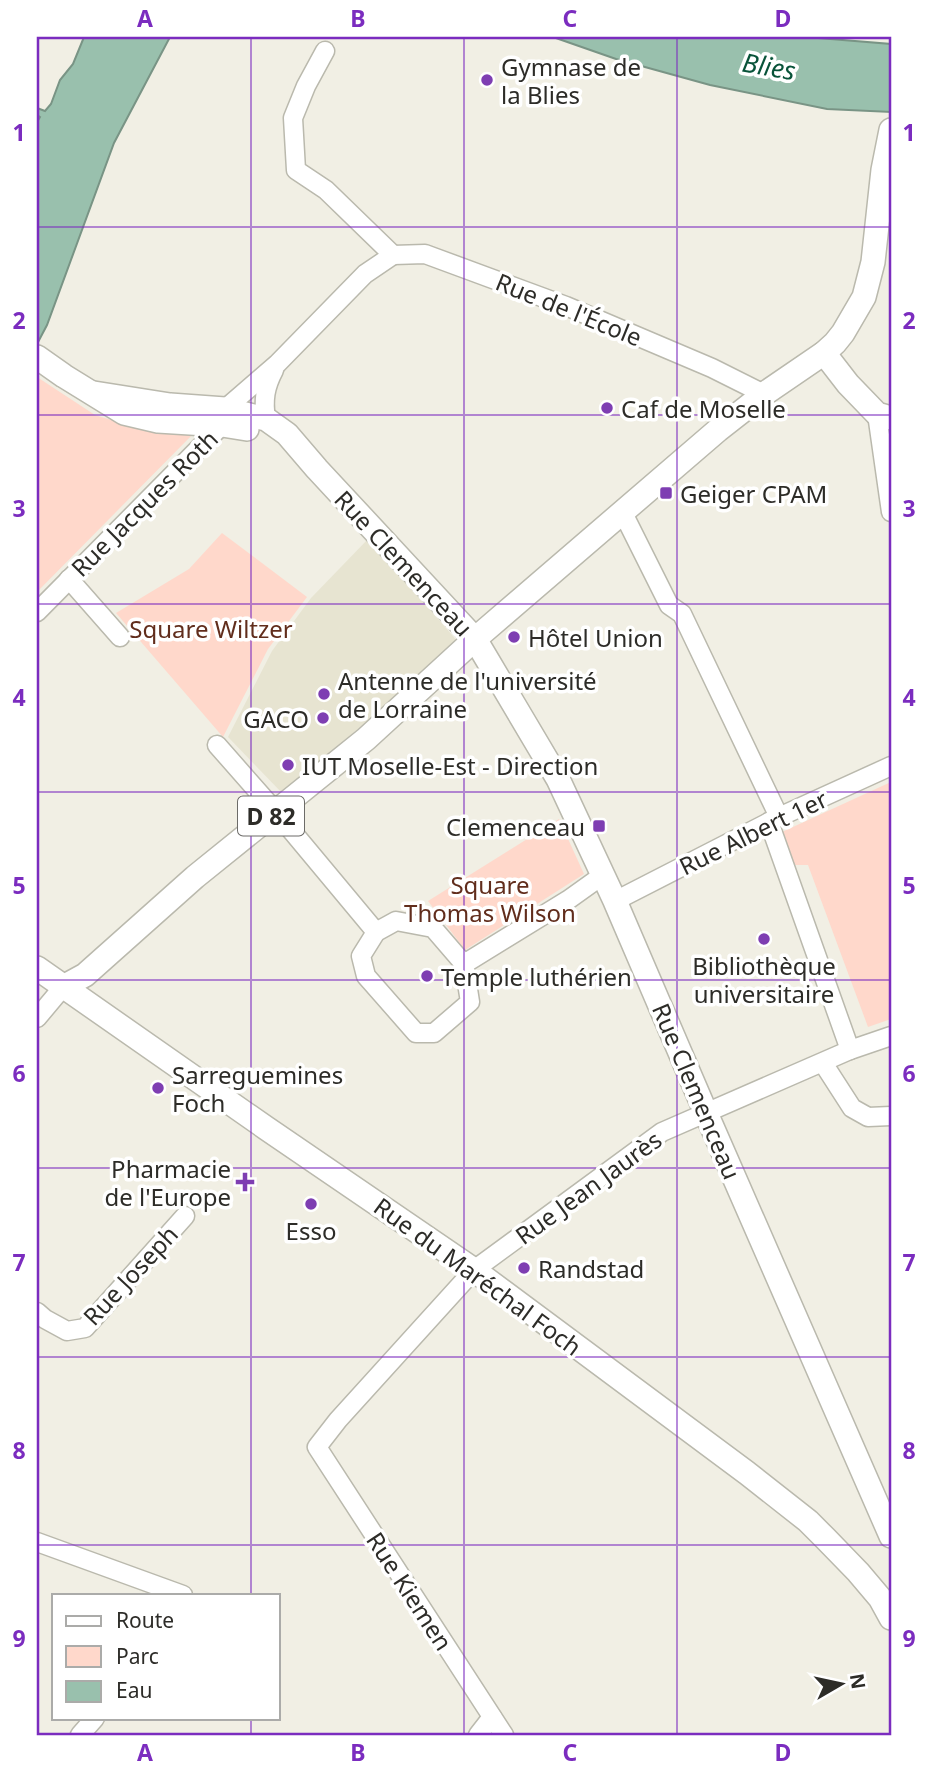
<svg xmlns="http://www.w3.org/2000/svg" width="928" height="1772" font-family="'Noto Sans',sans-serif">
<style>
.built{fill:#e7e4d1}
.green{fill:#ffd8cb}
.water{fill:#99c0ad;stroke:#799485;stroke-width:2}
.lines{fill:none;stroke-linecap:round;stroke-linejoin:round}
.minor-casing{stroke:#bab9ad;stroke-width:21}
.major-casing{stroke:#bab9ad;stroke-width:26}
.minor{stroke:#fff;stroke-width:18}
.major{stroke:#fff;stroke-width:23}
.grid{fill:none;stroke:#7b2cbf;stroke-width:2;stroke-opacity:0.55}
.poi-dot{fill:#7e3eb2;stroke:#fff;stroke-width:2.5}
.labels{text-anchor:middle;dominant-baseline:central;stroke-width:7;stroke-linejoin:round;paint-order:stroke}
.shield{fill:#fff;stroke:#6c6b68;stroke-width:2}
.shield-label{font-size:23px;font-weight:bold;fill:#2d2c28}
.poi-label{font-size:24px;fill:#2d2c28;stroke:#fff;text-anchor:start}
.street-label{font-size:24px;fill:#2d2c28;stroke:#fff}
.park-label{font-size:24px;fill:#612d1c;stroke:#fff}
.water-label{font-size:26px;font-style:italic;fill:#085339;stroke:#fff}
.neatline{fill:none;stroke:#7b2cbf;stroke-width:2.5}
.grid-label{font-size:23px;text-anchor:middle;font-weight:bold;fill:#7b2cbf}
</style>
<rect width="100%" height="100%" fill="#f1efe4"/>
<path class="built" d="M 369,538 L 458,642 L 283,794 L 228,737 L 272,651 L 311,598 Z"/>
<g class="green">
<path d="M 37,377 L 95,415 L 144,430 L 194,433 L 37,592 Z"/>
<path d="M 222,533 L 307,597 L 268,649 L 223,737 L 116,613 L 189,569 Z"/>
<path d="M 891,782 L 891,1019 L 868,1027 L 808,865 L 792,865 L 782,832 Z"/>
<path d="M 559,819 L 584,874 L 465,950 L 428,901 Z"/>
</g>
<g class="water">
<path d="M 84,37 L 170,37 L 114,143 L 47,325 L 37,344 L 37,122 L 40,117 L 37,115 L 37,108 L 45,111 L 51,104 L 60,80 L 73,64 Z"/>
<path d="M 553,37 L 806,37 L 891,44 L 891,112 L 827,109 L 710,85 L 616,59 Z"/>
</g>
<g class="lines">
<g class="minor-casing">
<g id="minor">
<path d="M 325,51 L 306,86 L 293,118 L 296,170 L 326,190 L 393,255"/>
<path d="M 393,255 L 425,254 L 566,306 L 712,368 L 764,394"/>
<path d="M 225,409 L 277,364 L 365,274 L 393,255"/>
<path d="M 877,414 L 891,512"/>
<path d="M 266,419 C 263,400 265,387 274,370"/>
<path d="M 623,513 L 669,605 L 682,614 L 779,817"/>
<path d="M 69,579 L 120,637"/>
<path d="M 37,612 L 222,425"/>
<path d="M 217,745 L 276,812 L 376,932"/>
<path d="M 769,822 L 850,1050"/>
<path d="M 615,901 L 779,817 L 891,766"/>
<path d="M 396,921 L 433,928 L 464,964 L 470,1002 L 434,1033 L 416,1033 L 366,976 L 361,956 L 376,932 Z"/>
<path d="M 464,964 L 568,900 L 603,875"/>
<path d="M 37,1018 L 63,987"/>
<path d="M 823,1063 L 852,1108 L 868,1117 L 891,1116"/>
<path d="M 37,1312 L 45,1319 L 67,1331 L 85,1328 L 185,1216"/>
<path d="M 37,1542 L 183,1595"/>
<path d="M 80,1735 L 95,1718"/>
<path d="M 478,1735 L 492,1717"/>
<path d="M 504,1735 L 317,1447 L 338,1420 L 474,1270 L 662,1132 L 850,1050 L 891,1036"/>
</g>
</g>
<g class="major-casing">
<g id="major">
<path d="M 824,353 L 848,384 L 877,414 L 891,418"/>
<path d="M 37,357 L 64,376 L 124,413 L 158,421 L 222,425 L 247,429"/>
<path d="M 94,393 L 170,405 L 225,409 L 266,419 L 287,434 L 317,469 L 475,639 L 558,779 L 615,901 L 706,1113 L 891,1536"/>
<path d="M 37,968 L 266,1128 L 474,1270 L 747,1473 L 808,1521 L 825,1538 L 858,1572 L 880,1598 L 891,1618"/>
<path d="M 63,987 L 85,975 L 195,877 L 366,739 L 475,639 L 718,430 L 764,394 L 824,353 L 835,343 L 843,333 L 864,297 L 873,262 L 883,170 L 891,130"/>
</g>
</g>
<use href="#minor" class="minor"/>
<use href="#major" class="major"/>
</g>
<path class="grid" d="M 251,37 L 251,1595M 464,37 L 464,1735M 677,37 L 677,1735M 37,227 L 891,227M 37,415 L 891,415M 37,604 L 891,604M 37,792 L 891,792M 37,980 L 891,980M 37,1168 L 891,1168M 37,1357 L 891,1357M 37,1545 L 891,1545M 251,1718 L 251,1735"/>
<g class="poi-dot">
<circle cx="487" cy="80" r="7"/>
<circle cx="607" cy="408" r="7"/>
<rect x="659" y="486" width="14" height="14" rx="3.5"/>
<circle cx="514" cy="637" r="7"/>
<circle cx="324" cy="694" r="7"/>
<circle cx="323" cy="718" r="7"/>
<circle cx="288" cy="765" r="7"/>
<rect x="592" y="819" width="14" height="14" rx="3.5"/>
<circle cx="764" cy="939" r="7"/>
<circle cx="427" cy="976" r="7"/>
<circle cx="158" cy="1088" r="7"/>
<path d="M241.5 1171.5h7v7h7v7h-7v7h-7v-7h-7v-7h7z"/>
<circle cx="311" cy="1204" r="7"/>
<circle cx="524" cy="1268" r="7"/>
</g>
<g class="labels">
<rect class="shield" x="238" y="796.5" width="66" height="39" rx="5"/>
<g class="shield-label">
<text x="271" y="816">D 82</text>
</g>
<g class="poi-label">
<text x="501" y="66">Gymnase de<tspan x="501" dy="28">la Blies</tspan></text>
<text x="621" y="408">Caf de Moselle</text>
<text x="680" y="493">Geiger CPAM</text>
<text x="528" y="637">Hôtel Union</text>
<text x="338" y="680">Antenne de l'université<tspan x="338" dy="28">de Lorraine</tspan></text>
<text x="309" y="718" text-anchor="end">GACO</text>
<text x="302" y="765">IUT Moselle-Est - Direction</text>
<text x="585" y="826" text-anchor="end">Clemenceau</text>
<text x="764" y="965" text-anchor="middle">Bibliothèque<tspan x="764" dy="28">universitaire</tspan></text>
<text x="441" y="976">Temple luthérien</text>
<text x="172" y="1074">Sarreguemines<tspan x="172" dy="28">Foch</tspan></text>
<text x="231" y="1168" text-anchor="end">Pharmacie<tspan x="231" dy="28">de l'Europe</tspan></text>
<text x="311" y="1230" text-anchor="middle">Esso</text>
<text x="538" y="1268">Randstad</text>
</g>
<g class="street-label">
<text transform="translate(569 309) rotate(22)">Rue de l'École</text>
<text transform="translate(144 503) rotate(-45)">Rue Jacques Roth</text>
<text transform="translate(404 563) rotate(47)">Rue Clemenceau</text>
<text transform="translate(753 832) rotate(-26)">Rue Albert 1er</text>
<text transform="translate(697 1091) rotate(67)">Rue Clemenceau</text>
<text transform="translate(588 1187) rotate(-36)">Rue Jean Jaurès</text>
<text transform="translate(130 1275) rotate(-47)">Rue Joseph</text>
<text transform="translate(478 1276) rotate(36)">Rue du Maréchal Foch</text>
<text transform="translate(410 1591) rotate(57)">Rue Kiemen</text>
</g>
<g class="park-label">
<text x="211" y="628">Square Wiltzer</text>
<text x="490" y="884">Square<tspan x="490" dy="28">Thomas Wilson</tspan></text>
</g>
<g class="water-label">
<text transform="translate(769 66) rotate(10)">Blies</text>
</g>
</g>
<rect width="928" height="1772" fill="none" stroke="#ffffff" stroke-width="77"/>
<rect x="52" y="1594" width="228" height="126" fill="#ffffff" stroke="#ababa9" stroke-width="2"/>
<rect x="66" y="1616" width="35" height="10" fill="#ffffff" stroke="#ababa9" stroke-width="2"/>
<text x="116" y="1628" font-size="21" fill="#2d2c28">Route</text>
<rect x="66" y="1646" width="35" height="21" fill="#ffd8cb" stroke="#ababa9" stroke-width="2"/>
<text x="116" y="1664" font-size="21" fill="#2d2c28">Parc</text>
<rect x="66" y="1681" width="35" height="21" fill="#99c0ad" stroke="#ababa9" stroke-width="2"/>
<text x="116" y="1698" font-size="21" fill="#2d2c28">Eau</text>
<g transform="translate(841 1684) rotate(81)" stroke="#ffffff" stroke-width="5" paint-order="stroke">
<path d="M0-5L12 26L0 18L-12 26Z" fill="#2d2c28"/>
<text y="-10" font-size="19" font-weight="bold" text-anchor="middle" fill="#2d2c28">N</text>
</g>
<rect x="38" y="38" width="852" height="1696" class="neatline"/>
<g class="grid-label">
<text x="145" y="27">A</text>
<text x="358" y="27">B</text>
<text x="570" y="27">C</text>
<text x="783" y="27">D</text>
<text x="19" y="141">1</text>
<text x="909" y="141">1</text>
<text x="19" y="329">2</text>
<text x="909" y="329">2</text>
<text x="19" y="517">3</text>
<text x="909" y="517">3</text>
<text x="19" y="706">4</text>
<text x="909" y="706">4</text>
<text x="19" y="894">5</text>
<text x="909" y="894">5</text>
<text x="19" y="1082">6</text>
<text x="909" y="1082">6</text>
<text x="19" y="1271">7</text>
<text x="909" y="1271">7</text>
<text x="19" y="1459">8</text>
<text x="909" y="1459">8</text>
<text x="19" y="1647">9</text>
<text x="909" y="1647">9</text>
<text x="145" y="1761">A</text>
<text x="358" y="1761">B</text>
<text x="570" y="1761">C</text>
<text x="783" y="1761">D</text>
</g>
</svg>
